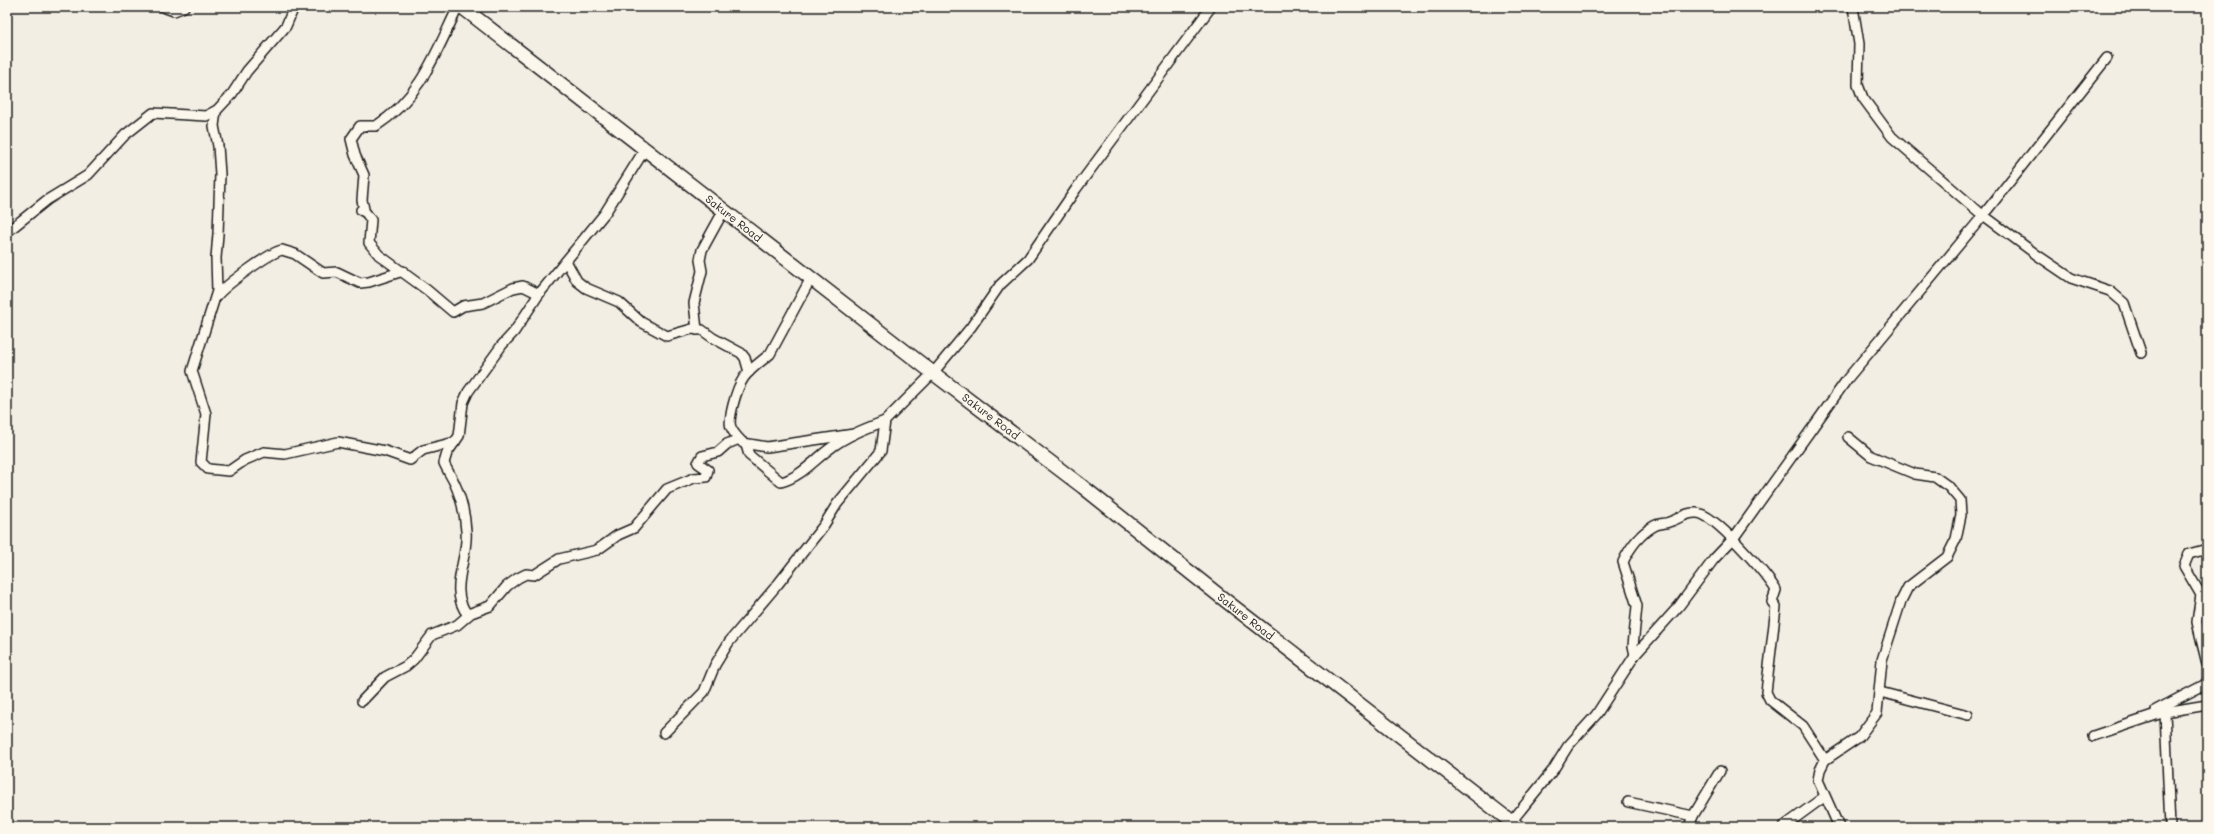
<svg xmlns="http://www.w3.org/2000/svg" width="2214" height="834" font-family="Mali,sans-serif">
<style>
.lines{fill:none;stroke-linecap:round;stroke-linejoin:round}
.street-casing{stroke:#1c1c1c;stroke-width:12}
.secondary-casing{stroke:#1c1c1c;stroke-width:16}
.street{stroke:#fbf7ec;stroke-width:9}
.secondary{stroke:#fbf7ec;stroke-width:13}
.labels{text-anchor:middle;dominant-baseline:central;stroke-width:3;stroke-linejoin:round;paint-order:stroke}
.street-label{font-size:11px;fill:#1c1c1c;stroke:#fbf7ec}
</style>
<rect width="100%" height="100%" fill="#f2eee4"/>
<filter id="ink" filterUnits="userSpaceOnUse"><feTurbulence type="fractalNoise" baseFrequency=".025" numOctaves="2"/><feDisplacementMap in="SourceGraphic" scale="8" xChannelSelector="R" yChannelSelector="G"/><feConvolveMatrix kernelMatrix="1 2 1 2 8 2 1 2 1" color-interpolation-filters="sRGB"/></filter>
<g filter="url(#ink)">
<g class="lines">
<g class="street-casing">
<g id="street">
<path d="M 163,7 L 174,11 L 184,7"/>
<path d="M 458,7 C 436,52 421,97 376,126 L 360,126 L 351,139 L 355,155 L 364,175 L 362,200 L 364,209 L 361,210 L 366,213 L 371,220 L 369,243 L 379,255 L 427,290 L 453,312 L 463,306 L 483,303 L 513,288 L 523,286 L 539,294"/>
<path d="M 1853,7 L 1859,44 L 1858,85 L 1863,98 L 1892,137 L 1979,212 L 2037,255 L 2071,278 L 2110,291 L 2124,303 L 2141,353"/>
<path d="M 216,111 L 214,126 L 218,146 L 220,174 L 218,234 L 216,258 L 217,291 L 192,371 L 206,414 L 201,462 L 208,469 L 229,471 L 245,460 L 264,452 L 285,454 L 338,442 L 385,451 L 410,460 L 423,450 L 455,442"/>
<path d="M 7,232 L 47,200 L 88,175 L 125,135 L 153,113 L 206,116 L 217,110 L 232,94 L 247,71 L 286,26 L 294,7"/>
<path d="M 566,261 L 577,281 L 586,288 L 619,302 L 641,322 L 667,336 L 692,329 L 702,330 L 713,338 L 741,353 L 745,358 L 749,372"/>
<path d="M 811,278 L 770,354 C 747,373 741,374 733,405 C 728,425 728,428 743,443 L 767,447 L 854,434"/>
<path d="M 216,297 C 224,286 269,253 282,250 L 295,254 L 323,273 L 337,272 L 360,283 L 369,282 L 403,271"/>
<path d="M 697,330 L 694,303 L 702,271 L 700,260 L 702,250 L 724,210"/>
<path d="M 746,445 L 749,455 L 781,482 C 801,477 815,459 832,447 C 848,435 867,428 885,421"/>
<path d="M 2207,549 L 2189,554 L 2184,566 L 2201,595 L 2197,622 L 2207,664"/>
<path d="M 468,615 C 447,590 469,559 466,531 C 465,514 461,497 454,482 C 451,476 447,470 444,463 L 447,453 L 459,436 L 463,403 L 468,392 L 502,345 L 514,332 L 539,294 L 605,213 L 645,149"/>
<path d="M 1635,655 L 1633,646 L 1637,606 L 1623,562 C 1630,547 1640,534 1654,526 C 1659,523 1665,524 1669,522 C 1680,519 1685,512 1697,513 C 1715,514 1766,574 1776,590 L 1772,602 L 1776,607 L 1766,692 L 1770,700 L 1803,726 L 1825,760"/>
<path d="M 1880,692 L 1968,715"/>
<path d="M 362,701 L 385,677 L 406,666 L 414,659 L 432,635 L 457,625 L 471,613 L 490,606 L 507,586 L 518,578 L 526,574 L 534,575 L 559,559 L 597,550 L 618,535 L 634,528 L 667,489 L 694,478 L 706,477 L 708,470 L 698,463 L 702,456 L 718,452 L 727,444 L 739,439"/>
<path d="M 2156,710 L 2204,685 L 2207,682"/>
<path d="M 2165,712 L 2170,827"/>
<path d="M 664,733 L 704,692 L 715,665 L 729,642 L 778,584 L 824,525 L 837,504 L 881,451 L 885,421 L 933,373 L 971,327 L 1000,285 L 1028,259 L 1076,189 L 1211,7"/>
<path d="M 2093,736 L 2165,712 L 2207,705"/>
<path d="M 1628,802 L 1693,816"/>
<path d="M 1507,827 L 1553,770 L 1568,746 L 1596,715 L 1635,655 L 1679,606 L 1714,559 L 1733,539 L 1848,378 L 1977,223 L 2107,58"/>
<path d="M 1689,827 L 1693,816 L 1720,771"/>
<path d="M 1783,827 L 1824,797"/>
<path d="M 1839,827 L 1818,780 L 1820,770 L 1825,760 L 1859,737 L 1877,713 L 1882,660 L 1901,601 L 1908,587 L 1947,557 L 1956,539 L 1961,515 L 1960,500 L 1949,487 L 1935,477 L 1915,474 L 1871,456 L 1848,437"/>
</g>
</g>
<g class="secondary-casing">
<path id="secondary" d="M 462,7 L 933,373 L 1083,487 L 1221,597 L 1518,827"/>
</g>
<use href="#street" class="street"/>
<use href="#secondary" class="secondary"/>
</g>
</g>
<g class="labels">
<g class="street-label">
<text transform="translate(734 218) rotate(38)">Sakure Road</text>
<text transform="translate(991 416) rotate(37)">Sakure Road</text>
<text transform="translate(1246 616) rotate(38)">Sakure Road</text>
</g>
</g>
<rect width="2214" height="834" fill="none" stroke="#fbf7ec" stroke-width="24"/>
<rect x="12" y="12" width="2190" height="810" fill="none" stroke="#1c1c1c" stroke-width="1.5" filter="url(#ink)"/>
</svg>
